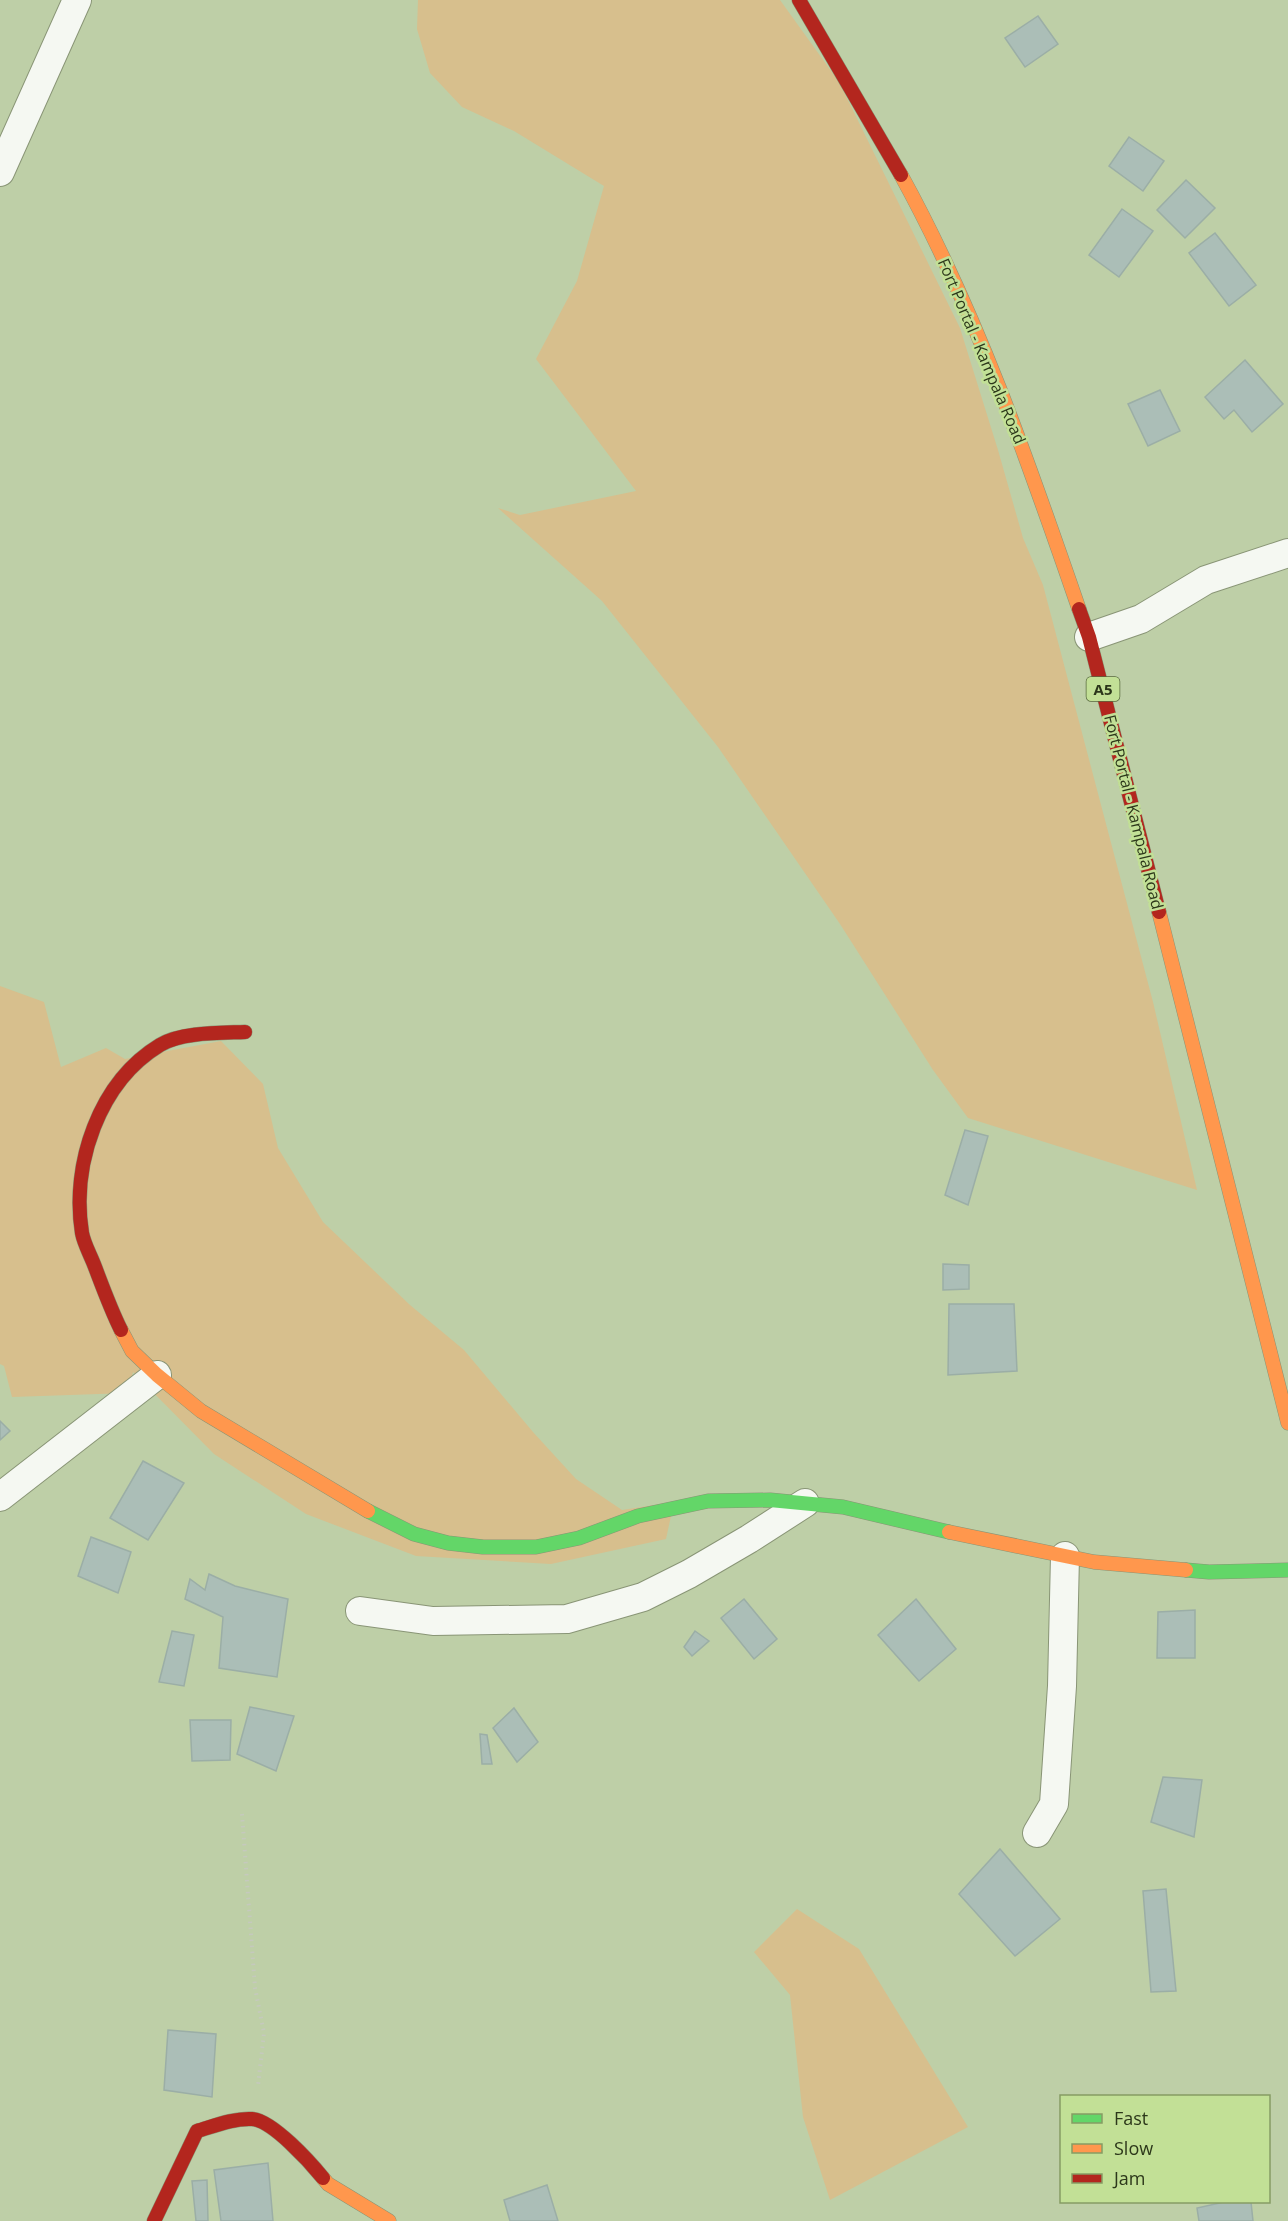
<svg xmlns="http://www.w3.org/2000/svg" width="1288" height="2221" font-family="'Open Sans',sans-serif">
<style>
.green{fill:#d7bf8d}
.building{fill:#abbeb7;stroke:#9baea6;stroke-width:1.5}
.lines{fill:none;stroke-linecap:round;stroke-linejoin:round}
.street-casing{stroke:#899576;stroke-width:30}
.fast-casing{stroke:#899576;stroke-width:15}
.slow-casing{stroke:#899576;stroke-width:15}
.jam-casing{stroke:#899576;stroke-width:15}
.path{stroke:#c5c9bd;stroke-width:4;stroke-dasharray:1.5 4.5;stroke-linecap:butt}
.street{stroke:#f5f8f2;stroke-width:28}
.fast{stroke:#63d668;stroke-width:14}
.slow{stroke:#ff974d;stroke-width:14}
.jam{stroke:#b3261e;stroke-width:14}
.labels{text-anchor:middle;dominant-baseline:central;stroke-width:5;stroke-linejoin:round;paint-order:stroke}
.shield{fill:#c2e096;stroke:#596a3f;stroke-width:1.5}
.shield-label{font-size:15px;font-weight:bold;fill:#2c371a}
.street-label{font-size:16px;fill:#2c371a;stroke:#c2e096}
</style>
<rect width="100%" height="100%" fill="#becfa7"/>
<g class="green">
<path d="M 418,0 L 780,0 L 839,82 L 960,328 L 998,450 L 1023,538 L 1043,585 L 1153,1002 L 1197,1190 L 968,1118 L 933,1070 L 840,924 L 718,747 L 602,601 L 498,508 L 520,515 L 636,491 L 536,359 L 577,281 L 604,186 L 514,131 L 462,107 L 430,73 L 417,29 Z"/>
<path d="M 0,986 L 44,1002 L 61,1067 L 106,1048 L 125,1059 L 221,1041 L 263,1084 L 278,1148 L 323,1222 L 410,1305 L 464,1350 L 533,1432 L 576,1479 L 622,1510 L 674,1502 L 666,1539 L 551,1564 L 416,1556 L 306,1514 L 214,1454 L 133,1372 L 128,1393 L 12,1397 L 4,1366 L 0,1364 Z"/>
<path d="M 797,1909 L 859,1949 L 968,2127 L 830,2200 L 803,2117 L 790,1995 L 754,1952 Z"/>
</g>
<g class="building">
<path d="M 1038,16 L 1058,44 L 1025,67 L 1005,38 Z"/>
<path d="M 1129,137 L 1164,161 L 1143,191 L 1109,166 Z"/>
<path d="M 1186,180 L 1215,208 L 1185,238 L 1157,210 Z"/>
<path d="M 1122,209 L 1153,231 L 1119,277 L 1089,255 Z"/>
<path d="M 1215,233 L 1256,285 L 1229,306 L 1189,253 Z"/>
<path d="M 1245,360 L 1283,404 L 1252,432 L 1234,410 L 1224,419 L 1205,397 Z"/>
<path d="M 1160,390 L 1180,431 L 1148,446 L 1128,404 Z"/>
<path d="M 965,1130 L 988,1136 L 968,1205 L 945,1195 Z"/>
<path d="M 943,1264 L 969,1265 L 969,1289 L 943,1290 Z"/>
<path d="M 949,1304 L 1014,1304 L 1017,1371 L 948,1375 Z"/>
<path d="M 0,1421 L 10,1431 L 0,1440 Z"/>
<path d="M 143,1461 L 184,1483 L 148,1540 L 110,1518 Z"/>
<path d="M 91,1537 L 131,1552 L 118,1593 L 78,1576 Z"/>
<path d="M 209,1574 L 235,1586 L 288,1599 L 277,1677 L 219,1668 L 223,1617 L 185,1599 L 190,1579 L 205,1590 Z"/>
<path d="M 744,1599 L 777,1639 L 754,1659 L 721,1618 Z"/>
<path d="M 916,1599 L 956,1649 L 919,1681 L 878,1635 Z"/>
<path d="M 1195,1610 L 1195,1658 L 1157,1658 L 1158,1612 Z"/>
<path d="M 172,1631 L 194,1635 L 184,1686 L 159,1682 Z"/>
<path d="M 695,1631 L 709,1641 L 692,1656 L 684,1647 Z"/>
<path d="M 250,1707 L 294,1716 L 276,1771 L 237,1754 Z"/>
<path d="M 514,1708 L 538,1742 L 517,1762 L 493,1728 Z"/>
<path d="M 190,1720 L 231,1720 L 230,1760 L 192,1761 Z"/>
<path d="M 480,1734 L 487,1735 L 492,1764 L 482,1764 Z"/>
<path d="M 1163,1777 L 1202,1780 L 1194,1837 L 1151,1822 Z"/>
<path d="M 1000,1849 L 1060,1919 L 1015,1956 L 959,1894 Z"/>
<path d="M 1166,1889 L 1176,1991 L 1151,1992 L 1143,1891 Z"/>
<path d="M 168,2030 L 216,2034 L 212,2097 L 164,2090 Z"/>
<path d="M 268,2163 L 273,2221 L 221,2221 L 214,2170 Z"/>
<path d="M 207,2180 L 208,2221 L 196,2221 L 192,2181 Z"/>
<path d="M 547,2185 L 558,2221 L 510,2221 L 504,2200 Z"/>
<path d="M 1224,2202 L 1251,2202 L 1253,2221 L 1199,2221 L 1197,2208 Z"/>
</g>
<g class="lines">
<g class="street-casing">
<g id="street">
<path d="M 0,172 L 77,0"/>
<path d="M 1089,637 L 1141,619 L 1206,580 L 1288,553"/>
<path d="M 0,1497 L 157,1375"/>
<path d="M 360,1611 L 433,1621 L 567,1619 L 643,1597 L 689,1574 L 749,1539 L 805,1503"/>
<path d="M 1037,1833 L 1054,1804 L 1062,1686 L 1065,1556"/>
</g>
</g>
<g class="fast-casing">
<g id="fast">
<path d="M 368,1511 L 414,1534 L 448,1543 L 483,1547 L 536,1547 L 579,1538 L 638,1516 L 708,1501 L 770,1500 L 843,1507 L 949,1532"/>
<path d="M 1186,1570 L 1209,1572 L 1288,1570"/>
</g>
</g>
<g class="slow-casing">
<g id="slow">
<path d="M 901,175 C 977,313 1028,461 1079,609"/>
<path d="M 1159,912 L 1288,1423"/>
<path d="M 121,1330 L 132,1351 L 157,1375 L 201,1411 L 368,1511"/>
<path d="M 949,1532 L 1094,1562 L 1186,1570"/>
<path d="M 323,2178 L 328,2184 L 389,2221"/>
</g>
</g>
<g class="jam-casing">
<g id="jam">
<path d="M 799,0 L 901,175"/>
<path d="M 1079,609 L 1089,637 L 1159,912"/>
<path d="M 121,1330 C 111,1310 103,1288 95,1267 C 91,1256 84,1244 82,1233 C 71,1164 99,1082 160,1045 C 181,1032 221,1033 245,1032"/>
<path d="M 154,2221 L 197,2131 C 214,2126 234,2118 252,2119 C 272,2120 310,2162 323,2178"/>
</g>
</g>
<path class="path" d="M 242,1814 L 255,1988 L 264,2033 L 258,2086"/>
<use href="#street" class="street"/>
<use href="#fast" class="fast"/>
<use href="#slow" class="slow"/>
<use href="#jam" class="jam"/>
</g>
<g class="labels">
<rect class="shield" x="1086.5" y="677" width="33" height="24" rx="4.5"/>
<g class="shield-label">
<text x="1103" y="689">A5</text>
</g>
<g class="street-label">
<text transform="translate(982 351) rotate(67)">Fort Portal - Kampala Road</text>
<text transform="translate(1134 812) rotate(76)">Fort Portal - Kampala Road</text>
</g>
</g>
<rect x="1060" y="2095" width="210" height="108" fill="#c2e096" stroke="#869c64" stroke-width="1.5"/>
<rect x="1072" y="2114" width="30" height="9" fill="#63d668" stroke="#869c64" stroke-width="1.5"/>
<text x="1114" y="2125" font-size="18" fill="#2c371a">Fast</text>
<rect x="1072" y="2144" width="30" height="9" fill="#ff974d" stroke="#869c64" stroke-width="1.5"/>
<text x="1114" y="2155" font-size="18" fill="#2c371a">Slow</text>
<rect x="1072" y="2174" width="30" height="9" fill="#b3261e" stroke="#869c64" stroke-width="1.5"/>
<text x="1114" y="2185" font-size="18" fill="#2c371a">Jam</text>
</svg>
